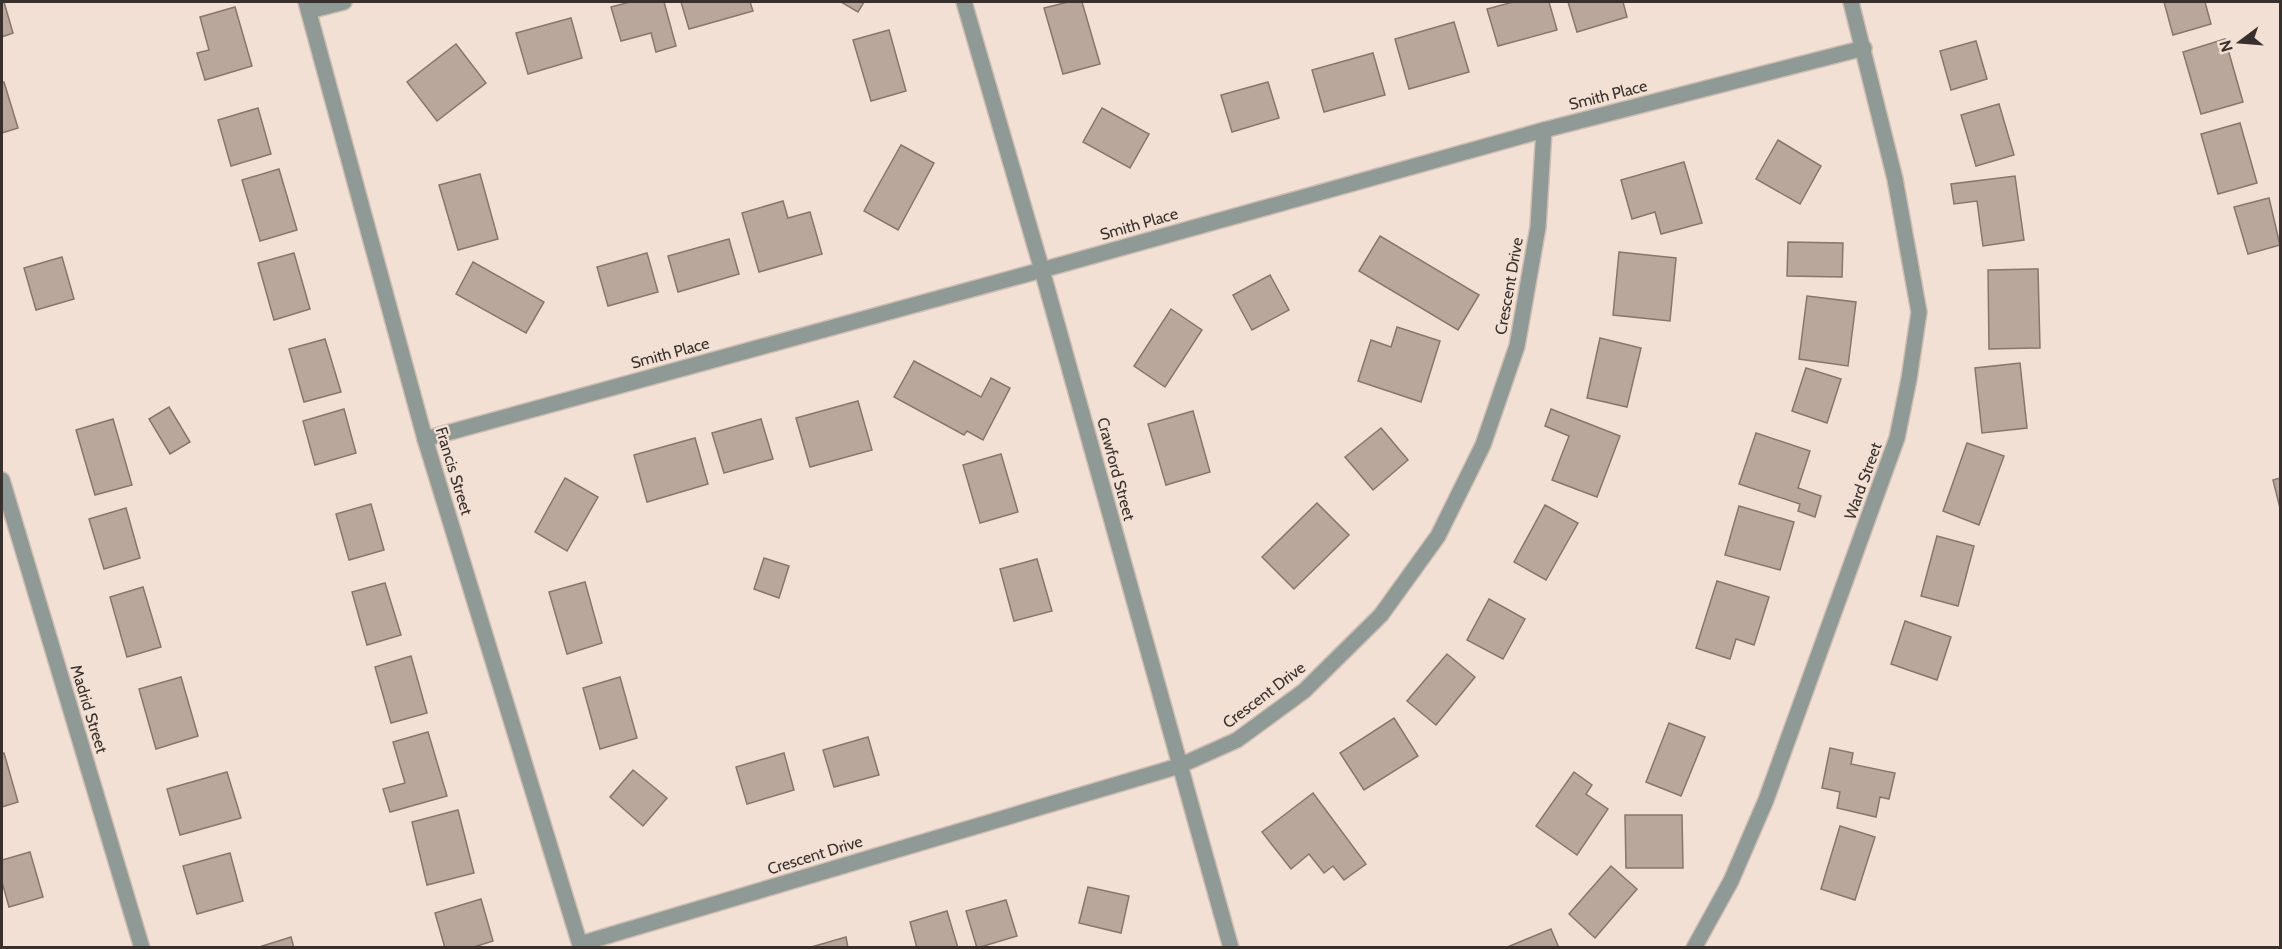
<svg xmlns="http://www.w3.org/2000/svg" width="2282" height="949" font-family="Cabin,sans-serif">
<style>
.building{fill:#b9a79c;stroke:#87766b;stroke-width:1.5}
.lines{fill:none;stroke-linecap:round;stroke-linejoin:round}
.minor-casing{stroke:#cebdb2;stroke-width:18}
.minor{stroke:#8f9996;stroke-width:15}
.labels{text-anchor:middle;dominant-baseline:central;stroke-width:4.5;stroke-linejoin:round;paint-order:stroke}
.street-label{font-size:16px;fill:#38302c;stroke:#f3e0d4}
</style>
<rect width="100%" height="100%" fill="#f3e0d4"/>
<g class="building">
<path d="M 2,2 L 4,2 L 13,33 L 2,37 Z"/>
<path d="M 630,2 L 664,2 L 676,46 L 656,52 L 651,33 L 621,41 L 611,7 Z"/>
<path d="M 681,2 L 750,2 L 753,11 L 689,29 Z"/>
<path d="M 841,2 L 864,2 L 858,12 Z"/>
<path d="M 1068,2 L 1082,2 L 1100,64 L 1063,74 L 1044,8 Z"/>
<path d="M 1513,2 L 1549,2 L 1557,30 L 1498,46 L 1487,9 Z"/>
<path d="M 1568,2 L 1623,2 L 1627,17 L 1577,32 Z"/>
<path d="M 2164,2 L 2205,2 L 2211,24 L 2173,35 Z"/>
<path d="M 235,7 L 252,66 L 205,80 L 197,53 L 209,50 L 200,17 Z"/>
<path d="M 571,18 L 582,58 L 528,74 L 516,33 Z"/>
<path d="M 1454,22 L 1469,72 L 1409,89 L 1395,39 Z"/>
<path d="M 889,30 L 906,91 L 871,101 L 853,40 Z"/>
<path d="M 2225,39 L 2243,102 L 2201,114 L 2183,52 Z"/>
<path d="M 1976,41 L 1987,79 L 1951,90 L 1940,51 Z"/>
<path d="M 456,44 L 486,83 L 437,121 L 407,82 Z"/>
<path d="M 1373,53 L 1385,95 L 1324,112 L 1312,70 Z"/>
<path d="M 4,82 L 18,128 L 2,133 L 2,83 Z"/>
<path d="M 1268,82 L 1279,118 L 1232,132 L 1221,95 Z"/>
<path d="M 1999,104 L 2014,155 L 1976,166 L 1961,115 Z"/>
<path d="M 258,108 L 271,154 L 231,166 L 218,120 Z"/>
<path d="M 1102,108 L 1149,134 L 1130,168 L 1083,142 Z"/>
<path d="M 2240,123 L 2257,183 L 2218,194 L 2201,134 Z"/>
<path d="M 1778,140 L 1821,166 L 1800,204 L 1756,179 Z"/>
<path d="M 901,145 L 934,163 L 898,230 L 864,211 Z"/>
<path d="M 1684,162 L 1702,223 L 1661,234 L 1655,212 L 1632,219 L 1621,180 Z"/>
<path d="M 279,169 L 297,230 L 260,241 L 242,180 Z"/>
<path d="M 480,174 L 498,239 L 458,250 L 439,185 Z"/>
<path d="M 2015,176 L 2024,240 L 1983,246 L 1977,201 L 1954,204 L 1951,184 Z"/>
<path d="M 2269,198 L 2280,245 L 2248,254 L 2234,207 Z"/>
<path d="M 783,201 L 788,218 L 810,212 L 822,254 L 759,272 L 742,213 Z"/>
<path d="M 1380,236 L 1479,295 L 1458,330 L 1359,271 Z"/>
<path d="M 729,239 L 739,274 L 678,292 L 668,256 Z"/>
<path d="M 1788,242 L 1843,243 L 1842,277 L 1787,276 Z"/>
<path d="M 1619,252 L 1676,258 L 1670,321 L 1613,315 Z"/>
<path d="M 294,253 L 310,309 L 274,320 L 258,263 Z"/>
<path d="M 647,253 L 658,292 L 608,306 L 597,267 Z"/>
<path d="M 62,257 L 74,299 L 36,310 L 24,268 Z"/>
<path d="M 473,262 L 544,302 L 526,333 L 456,294 Z"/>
<path d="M 2038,269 L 2040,348 L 1989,349 L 1988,270 Z"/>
<path d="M 1270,275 L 1289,310 L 1252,330 L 1233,295 Z"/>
<path d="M 1807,296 L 1856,302 L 1848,366 L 1799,359 Z"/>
<path d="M 1171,309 L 1202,330 L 1165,387 L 1134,366 Z"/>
<path d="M 1397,327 L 1440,341 L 1421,402 L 1358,381 L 1371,340 L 1391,347 Z"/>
<path d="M 1600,338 L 1641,348 L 1627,407 L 1587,398 Z"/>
<path d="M 325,339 L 341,392 L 304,402 L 289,349 Z"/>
<path d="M 914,361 L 981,397 L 991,378 L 1010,388 L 983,440 L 967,431 L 964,435 L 894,397 Z"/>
<path d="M 2020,363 L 2027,428 L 1982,433 L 1975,368 Z"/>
<path d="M 1806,368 L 1841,379 L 1827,423 L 1792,411 Z"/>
<path d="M 858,401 L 872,450 L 810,467 L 796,418 Z"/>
<path d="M 169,407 L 190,442 L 170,454 L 149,419 Z"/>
<path d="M 344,409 L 356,453 L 315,465 L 303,421 Z"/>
<path d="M 1551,409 L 1620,436 L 1597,497 L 1552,480 L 1569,436 L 1545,426 Z"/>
<path d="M 1193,411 L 1210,472 L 1166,485 L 1148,424 Z"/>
<path d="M 113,419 L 132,485 L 95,495 L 76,430 Z"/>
<path d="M 761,419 L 773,459 L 724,473 L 712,433 Z"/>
<path d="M 1381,428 L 1408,460 L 1373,490 L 1345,457 Z"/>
<path d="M 1756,433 L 1810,451 L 1798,488 L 1821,496 L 1815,517 L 1798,511 L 1800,504 L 1739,484 Z"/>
<path d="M 695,438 L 708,484 L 647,502 L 634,455 Z"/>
<path d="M 1967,443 L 2004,456 L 1979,525 L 1943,511 Z"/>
<path d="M 1001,454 L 1018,512 L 980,523 L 963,465 Z"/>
<path d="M 565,478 L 598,497 L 567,551 L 535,532 Z"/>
<path d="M 2280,478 L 2280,508 L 2273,480 Z"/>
<path d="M 1317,503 L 1349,535 L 1294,589 L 1262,557 Z"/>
<path d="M 371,504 L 384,550 L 349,560 L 336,514 Z"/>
<path d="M 1545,505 L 1578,523 L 1546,580 L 1514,562 Z"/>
<path d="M 1739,506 L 1794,522 L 1780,570 L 1725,555 Z"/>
<path d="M 126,508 L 140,558 L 104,569 L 89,519 Z"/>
<path d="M 1937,536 L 1974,546 L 1958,606 L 1921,596 Z"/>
<path d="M 764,558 L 789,566 L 779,598 L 754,589 Z"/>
<path d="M 1037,559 L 1052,611 L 1014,621 L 1000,569 Z"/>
<path d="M 1717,581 L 1769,597 L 1754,645 L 1736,639 L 1730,659 L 1696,648 Z"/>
<path d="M 585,582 L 602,643 L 567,654 L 549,592 Z"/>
<path d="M 385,583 L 401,635 L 367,645 L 352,592 Z"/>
<path d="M 143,587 L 161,647 L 127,657 L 110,597 Z"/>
<path d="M 1489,599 L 1525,619 L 1503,659 L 1467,640 Z"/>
<path d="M 1905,621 L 1951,637 L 1937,680 L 1891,664 Z"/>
<path d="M 1447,654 L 1475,677 L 1436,725 L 1407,701 Z"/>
<path d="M 411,656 L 427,713 L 391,723 L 375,667 Z"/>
<path d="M 181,677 L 198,736 L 156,749 L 139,689 Z"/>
<path d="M 620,677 L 637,738 L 600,749 L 583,688 Z"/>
<path d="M 1394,718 L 1418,756 L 1364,790 L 1340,753 Z"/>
<path d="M 1669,723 L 1705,737 L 1681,796 L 1646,782 Z"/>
<path d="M 428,732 L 447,796 L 390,812 L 383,789 L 405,783 L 393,742 Z"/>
<path d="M 868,737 L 879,775 L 834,787 L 823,750 Z"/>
<path d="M 1830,748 L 1853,753 L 1851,764 L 1895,773 L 1889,799 L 1880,797 L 1876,817 L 1837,808 L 1840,792 L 1822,788 Z"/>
<path d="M 4,753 L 18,802 L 2,807 L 2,754 Z"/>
<path d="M 784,753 L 794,790 L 747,804 L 736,767 Z"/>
<path d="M 633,770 L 667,798 L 643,826 L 610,797 Z"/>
<path d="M 227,772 L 241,818 L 180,835 L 167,789 Z"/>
<path d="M 1574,772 L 1592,785 L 1586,794 L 1608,809 L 1577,855 L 1536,826 Z"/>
<path d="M 1313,793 L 1366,864 L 1344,880 L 1333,866 L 1324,873 L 1309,854 L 1291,869 L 1262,832 Z"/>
<path d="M 458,810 L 474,873 L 427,885 L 412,822 Z"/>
<path d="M 1625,815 L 1682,815 L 1683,868 L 1626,868 Z"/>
<path d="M 1840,826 L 1875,837 L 1855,900 L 1821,889 Z"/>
<path d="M 30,852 L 43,897 L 9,907 L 2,882 L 2,860 Z"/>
<path d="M 230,853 L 243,901 L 197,914 L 183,866 Z"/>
<path d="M 1611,866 L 1637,889 L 1595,938 L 1569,914 Z"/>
<path d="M 1088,887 L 1129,896 L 1121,933 L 1079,923 Z"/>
<path d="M 481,899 L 493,941 L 471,948 L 445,948 L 435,913 Z"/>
<path d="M 1006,900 L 1017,936 L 977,948 L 966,911 Z"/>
<path d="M 947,911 L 958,948 L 917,948 L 910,922 Z"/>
<path d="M 1551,929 L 1559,948 L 1505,948 Z"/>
<path d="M 291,937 L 294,948 L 256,948 Z"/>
<path d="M 846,937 L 848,948 L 808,948 Z"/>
</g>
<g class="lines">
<g class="minor-casing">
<g id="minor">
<path d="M 306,2 L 425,439 L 581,948"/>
<path d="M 964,2 L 1042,270 L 1231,948"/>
<path d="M 309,11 L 344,2"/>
<path d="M 425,439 L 1042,270 L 1544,130 L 1864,48"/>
<path d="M 2,480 L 142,948"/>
<path d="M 580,944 L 1179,766 L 1237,740 L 1304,691 L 1381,615 L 1438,536 L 1483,445 L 1517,346 L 1538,227 L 1544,130"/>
<path d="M 1694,948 L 1731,881 L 1766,800 L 1897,438 L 1909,379 L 1919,312 L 1895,179 L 1851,2"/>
</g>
</g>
<use href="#minor" class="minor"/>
</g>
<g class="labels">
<g class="street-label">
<text transform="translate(1608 95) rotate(-14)">Smith Place</text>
<text transform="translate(1139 224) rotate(-16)">Smith Place</text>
<text transform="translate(1509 286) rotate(-80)">Crescent Drive</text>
<text transform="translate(670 353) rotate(-15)">Smith Place</text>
<text transform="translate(1116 469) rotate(75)">Crawford Street</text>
<text transform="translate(454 471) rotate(73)">Francis Street</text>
<text transform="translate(1863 481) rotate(-70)">Ward Street</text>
<text transform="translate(1264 695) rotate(-37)">Crescent Drive</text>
<text transform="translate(89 709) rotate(73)">Madrid Street</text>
<text transform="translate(815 855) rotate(-17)">Crescent Drive</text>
</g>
</g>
<rect width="2282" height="949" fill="none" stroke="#38302c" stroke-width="6"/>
<g transform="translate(2240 42) rotate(254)" stroke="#f3e0d4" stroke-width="4.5" paint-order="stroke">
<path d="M0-4.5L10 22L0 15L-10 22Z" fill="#38302c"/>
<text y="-9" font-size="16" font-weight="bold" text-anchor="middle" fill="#38302c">N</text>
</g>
</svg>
